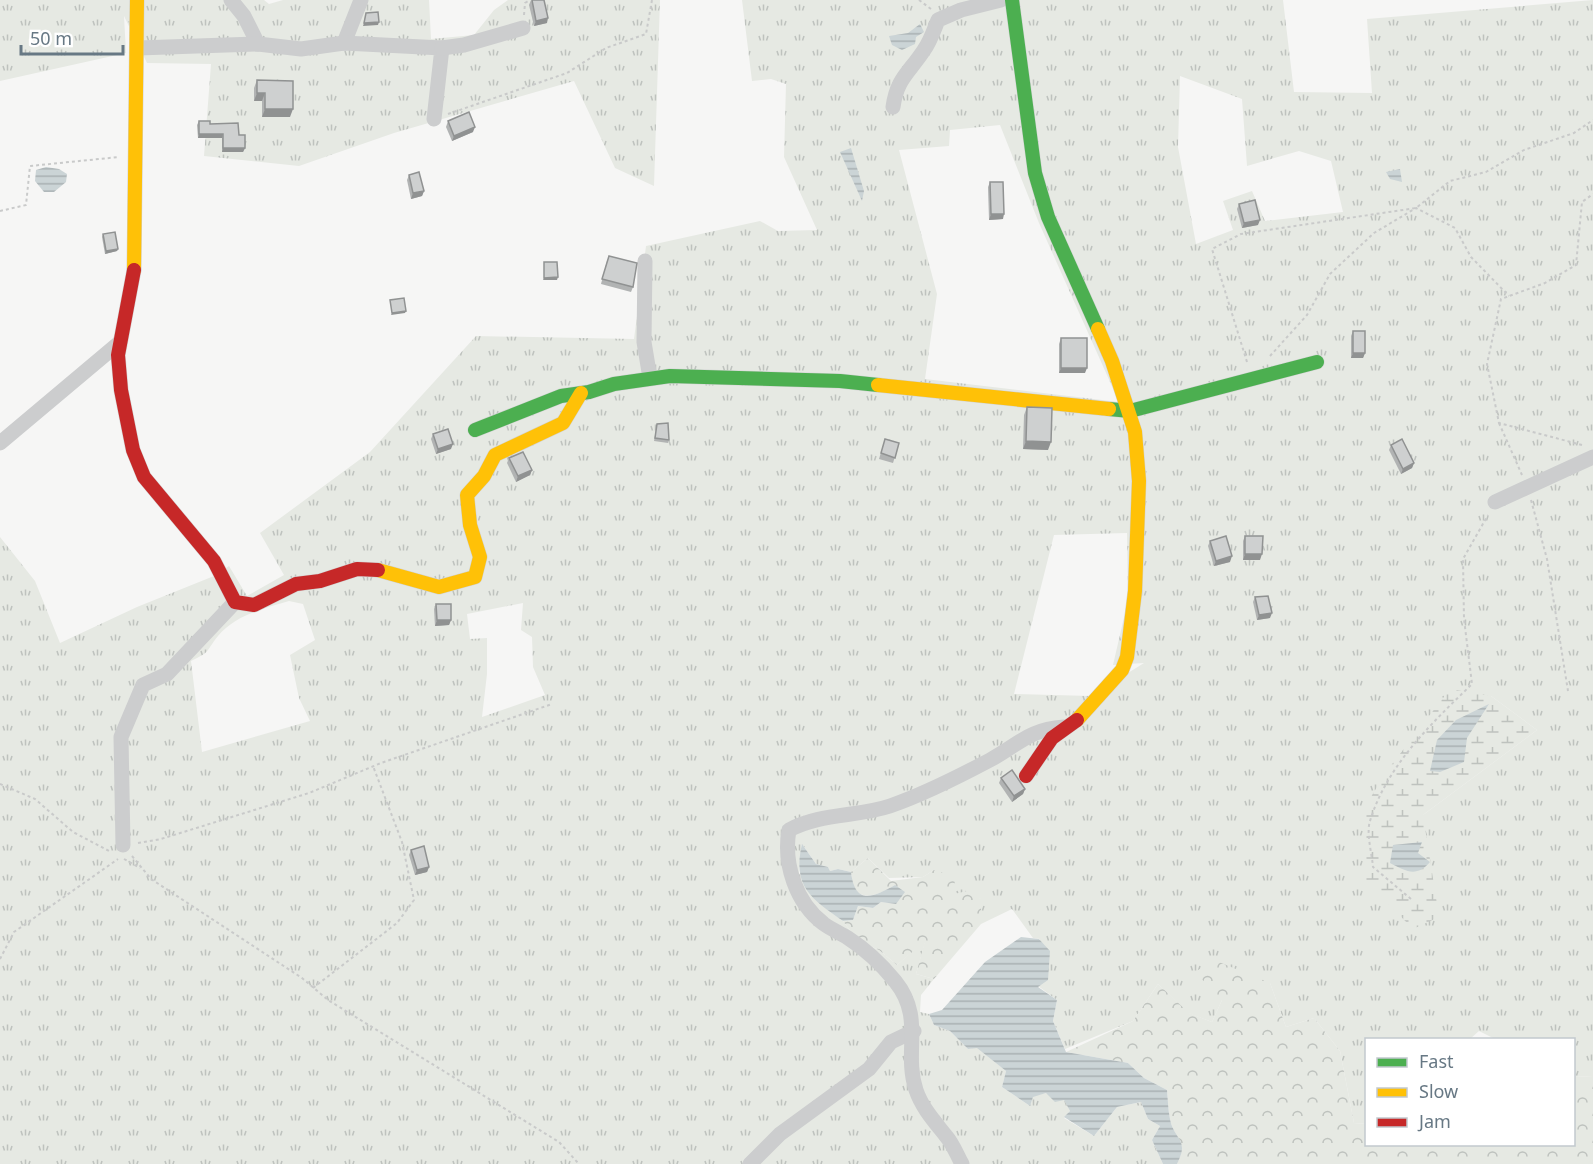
<svg xmlns="http://www.w3.org/2000/svg" width="1593" height="1164" font-family="'Noto Sans',sans-serif">
<style>
.grass{fill:url(#grass-tufts);fill-rule:evenodd}
.forest{fill:url(#forest-crowns)}
.wetland{fill:url(#wetland-marsh)}
.water{fill:url(#water-rules)}
.lines{fill:none;stroke-linecap:round;stroke-linejoin:round}
.fast-casing{stroke:#d2d3d3;stroke-width:15}
.slow-casing{stroke:#d2d3d3;stroke-width:15}
.jam-casing{stroke:#d2d3d3;stroke-width:15}
.path{stroke:#c9caca;stroke-width:2;stroke-dasharray:3 3;stroke-linecap:butt}
.street{stroke:#cccdce;stroke-width:15}
.fast{stroke:#4caf50;stroke-width:14}
.slow{stroke:#ffc107;stroke-width:14}
.jam{stroke:#c62828;stroke-width:14}
.wall{fill:#b1b3b3}
.shaded-wall{fill:#909292}
.building{fill:#ced0d0;stroke:#909292;stroke-width:1.5}
</style>
<defs>
<pattern id="grass-tufts" width="24" height="20" patternUnits="userSpaceOnUse" patternTransform="scale(1.5)"><rect width="24" height="20" fill="#e6e9e3"/><path d="M3 7l-1-3M5 7V3M7 7l1-3M15 17l-1-3M17 17v-4M19 17l1-3" fill="none" stroke="#bec2be"/></pattern>
<pattern id="forest-crowns" width="20" height="18" patternUnits="userSpaceOnUse" patternTransform="scale(1.5)"><rect width="20" height="18" fill="#e6e9e3"/><path d="M2 6a3 3 0 1 1 6 0M12 15a3 3 0 1 1 6 0" fill="none" stroke="#bec2be"/></pattern>
<pattern id="wetland-marsh" width="20" height="14" patternUnits="userSpaceOnUse" patternTransform="scale(1.5)"><rect width="20" height="14" fill="#e6e9e3"/><path d="M1 5h8M5 5V1M11 12h8M15 12V8" fill="none" stroke="#bec2be"/></pattern>
<pattern id="water-rules" width="6" height="5" patternUnits="userSpaceOnUse" patternTransform="scale(1.5)"><rect width="6" height="5" fill="#cbd4d6"/><path d="M0 2.5h6" fill="none" stroke="#a9b1b3"/></pattern>
</defs>
<rect width="100%" height="100%" fill="#f6f6f5"/>
<g class="grass">
<path d="M 0,0 L 264,0 L 269,4 L 283,0 L 429,0 L 431,39 L 474,35 L 494,10 L 508,0 L 660,0 L 654,186 L 615,168 L 574,81 L 394,133 L 299,166 L 204,156 L 211,64 L 147,63 L 124,16 L 126,53 L 0,81 Z"/>
<path d="M 742,0 L 1283,0 L 1294,92 L 1372,93 L 1367,19 L 1593,0 L 1593,1076 L 1574,1077 L 1574,1040 L 1495,1039 L 1479,1031 L 1470,1039 L 1366,1040 L 1366,1124 L 1354,1123 L 1340,1051 L 1314,1018 L 1286,1027 L 1270,983 L 1222,1000 L 1212,1022 L 1188,1013 L 1158,984 L 1133,1021 L 1065,1049 L 1053,1021 L 1057,1000 L 1038,986 L 1040,939 L 1033,938 L 1012,909 L 981,924 L 981,899 L 954,894 L 934,870 L 923,877 L 889,878 L 868,858 L 851,872 L 838,869 L 830,871 L 828,867 L 816,864 L 802,844 L 799,873 L 829,911 L 843,921 L 857,940 L 879,950 L 897,965 L 926,939 L 916,974 L 934,979 L 921,995 L 920,1012 L 929,1014 L 934,1025 L 950,1031 L 968,1049 L 977,1047 L 1006,1071 L 1002,1087 L 1030,1106 L 1033,1096 L 1046,1093 L 1064,1099 L 1070,1111 L 1064,1118 L 1094,1136 L 1117,1107 L 1141,1102 L 1148,1119 L 1160,1126 L 1152,1140 L 1163,1164 L 0,1164 L 0,537 L 35,581 L 60,643 L 137,607 L 214,576 L 229,566 L 247,596 L 284,575 L 260,533 L 370,452 L 476,336 L 634,339 L 646,246 L 760,221 L 778,231 L 817,230 L 784,157 L 786,84 L 771,79 L 752,81 ZM 1180,76 L 1242,99 L 1247,166 L 1299,151 L 1331,161 L 1343,212 L 1265,221 L 1252,191 L 1223,201 L 1233,230 L 1196,244 L 1178,147 ZM 1000,125 L 1039,223 L 1119,402 L 925,379 L 937,294 L 899,150 L 949,146 L 950,130 ZM 1127,533 L 1128,600 L 1113,665 L 1144,663 L 1091,696 L 1014,694 L 1054,535 ZM 289,601 L 303,604 L 315,640 L 290,655 L 299,698 L 310,721 L 202,752 L 191,661 C 212,651 205,652 218,636 C 235,615 265,608 289,601 ZM 523,603 L 521,630 L 532,637 L 533,667 L 545,695 L 482,717 L 487,674 L 487,638 L 470,639 L 467,614 ZM 1491,696 L 1537,730 L 1423,815 Z"/>
</g>
<g class="forest">
<path d="M 868,858 L 891,881 L 923,877 L 934,870 L 955,877 L 954,894 L 967,891 L 981,899 L 981,924 L 934,979 L 916,974 L 925,941 L 897,965 L 879,950 L 857,940 L 843,921 L 853,920 L 858,906 L 873,908 L 881,902 L 896,904 L 895,885 C 881,893 867,902 853,889 L 851,872 Z"/>
<path d="M 1214,960 L 1270,983 L 1286,1027 L 1314,1018 L 1340,1051 L 1354,1123 L 1366,1124 L 1366,1144 L 1574,1144 L 1574,1077 L 1593,1076 L 1593,1164 L 1177,1164 C 1189,1139 1174,1140 1170,1119 C 1168,1110 1168,1100 1167,1090 L 1144,1078 L 1128,1063 L 1066,1052 L 1133,1021 L 1158,984 L 1189,1013 L 1212,1022 L 1222,1000 L 1195,972 Z"/>
</g>
<path class="wetland" d="M 1450,689 L 1491,696 L 1537,730 L 1423,815 L 1439,917 L 1413,929 L 1366,881 L 1365,807 L 1386,772 Z"/>
<g class="water">
<path d="M 920,24 L 924,32 L 916,37 L 915,44 L 902,50 L 892,45 L 889,36 L 908,33 Z"/>
<path d="M 851,148 L 864,191 L 862,201 L 840,152 Z"/>
<path d="M 46,167 L 59,169 L 67,174 L 66,182 L 54,192 L 44,192 L 35,181 L 36,170 Z"/>
<path d="M 1400,169 L 1402,182 L 1390,179 L 1386,172 Z"/>
<path d="M 1489,704 L 1467,738 L 1464,762 L 1440,772 L 1430,771 L 1437,740 L 1456,720 Z"/>
<path d="M 1422,842 L 1418,853 L 1430,862 C 1416,878 1406,871 1390,863 L 1393,845 Z"/>
<path d="M 802,844 L 816,864 L 828,867 L 830,871 L 838,869 L 851,872 C 855,905 872,898 895,885 L 905,892 L 896,904 L 881,902 L 873,908 L 858,906 L 853,920 L 843,921 C 811,899 792,886 802,844 Z"/>
<path d="M 1021,937 L 1039,939 L 1050,951 L 1048,980 L 1038,987 L 1057,1000 L 1053,1021 L 1066,1052 L 1128,1063 L 1144,1078 L 1167,1090 C 1168,1100 1168,1110 1170,1119 C 1174,1140 1190,1139 1177,1164 L 1163,1164 L 1152,1140 L 1160,1126 L 1148,1119 L 1141,1102 L 1117,1107 L 1094,1136 L 1064,1117 L 1070,1111 L 1064,1100 L 1055,1102 L 1046,1093 L 1033,1097 L 1030,1106 L 1002,1087 L 1006,1071 L 977,1048 L 968,1049 L 950,1031 L 934,1025 L 929,1014 L 942,1010 L 985,962 Z"/>
</g>
<g class="lines">
<g class="fast-casing">
<g id="fast">
<path d="M 1012,0 L 1035,173 L 1048,217 L 1098,329"/>
<path d="M 1109,409 L 1130,411 L 1317,362"/>
<path d="M 475,430 L 561,396 L 589,392 L 614,384 L 670,376 L 840,381 L 878,385"/>
</g>
</g>
<g class="slow-casing">
<g id="slow">
<path d="M 134,270 L 137,0"/>
<path d="M 878,385 L 1109,409"/>
<path d="M 378,570 L 439,587 L 475,577 L 480,557 L 470,525 L 467,495 L 484,476 L 495,455 L 563,423 L 581,393"/>
<path d="M 1077,720 L 1122,670 L 1127,657 L 1135,591 L 1139,481 L 1135,432 L 1112,361 L 1098,329"/>
</g>
</g>
<g class="jam-casing">
<g id="jam">
<path d="M 134,270 L 118,355 L 121,390 L 133,450 L 144,477 L 214,561 L 235,602 L 254,605 L 296,584 L 320,581 L 357,569 L 378,570"/>
<path d="M 1026,776 L 1052,738 L 1077,720"/>
</g>
</g>
<g class="path">
<path d="M 919,0 L 931,9"/>
<path d="M 524,15 L 525,3 L 530,0"/>
<path d="M 448,114 L 567,73 L 606,48 L 646,34 L 652,0"/>
<path d="M 0,211 L 26,205 L 30,166 L 119,157"/>
<path d="M 1270,356 L 1307,315 L 1330,274 L 1374,233 L 1416,208 L 1455,228 L 1471,257 L 1509,296"/>
<path d="M 1247,362 L 1212,249 L 1241,234 L 1416,208 L 1450,181 L 1486,172 L 1524,150 L 1574,133 L 1593,120"/>
<path d="M 1499,423 L 1522,475"/>
<path d="M 1582,445 L 1499,423 L 1487,364 L 1501,299 L 1545,283 L 1576,265 L 1582,202 L 1593,194"/>
<path d="M 1531,500 L 1547,559 L 1568,691"/>
<path d="M 0,784 L 35,799 L 73,832 L 111,852"/>
<path d="M 138,843 L 161,839 L 309,793 L 381,763 L 552,704"/>
<path d="M 132,856 L 151,879 L 302,978 L 328,1000 L 559,1142 L 579,1164"/>
<path d="M 124,859 L 140,868"/>
<path d="M 1411,899 L 1373,867 C 1372,854 1366,833 1370,821 C 1387,765 1432,723 1472,684 L 1464,619 L 1463,559 L 1488,515"/>
<path d="M 0,959 L 14,932 L 118,859"/>
<path d="M 313,988 L 397,923 L 414,900 L 402,842 L 373,766"/>
</g>
<g class="street">
<path d="M 231,0 L 244,16 L 258,44"/>
<path d="M 344,43 L 361,0"/>
<path d="M 138,48 L 258,44 L 301,49 L 344,43 L 442,48 L 434,119"/>
<path d="M 442,48 L 464,45 L 523,28"/>
<path d="M 893,107 C 897,78 909,73 924,50 C 930,42 934,30 938,20 L 961,10 L 1001,0"/>
<path d="M 645,261 L 644,342 L 650,378"/>
<path d="M 0,443 L 119,343"/>
<path d="M 1495,502 L 1593,457"/>
<path d="M 123,845 L 121,737 L 143,685 L 167,674 L 235,602"/>
<path d="M 750,1164 L 780,1134 L 869,1069 L 891,1042 L 914,1031"/>
<path d="M 962,1164 C 957,1155 953,1144 946,1136 C 935,1122 922,1108 916,1090 C 903,1051 925,1018 895,981 C 882,965 865,949 848,938 C 840,933 831,929 824,924 C 796,903 783,864 789,830 C 820,813 857,817 890,806 C 925,794 958,777 990,760 C 1020,744 1027,730 1064,727"/>
</g>
<use href="#fast" class="fast"/>
<use href="#slow" class="slow"/>
<use href="#jam" class="jam"/>
</g>
<g class="wall">
<path d="M 531,0 L 547,23 L 534,26 L 529,5 Z"/>
<path d="M 257,80 L 290,117 L 262,117 L 262,101 L 254,101 L 254,88 Z"/>
<path d="M 199,121 L 210,124 L 239,135 L 245,148 L 243,152 L 222,152 L 222,138 L 198,138 L 197,125 Z"/>
<path d="M 448,121 L 473,132 L 452,141 L 446,127 Z"/>
<path d="M 409,175 L 424,191 L 422,196 L 411,199 L 407,180 Z"/>
<path d="M 990,182 L 1003,219 L 989,220 L 988,187 Z"/>
<path d="M 1239,204 L 1258,225 L 1242,228 L 1237,209 Z"/>
<path d="M 103,234 L 118,249 L 117,251 L 105,254 L 102,237 Z"/>
<path d="M 607,261 L 633,287 L 631,292 L 601,284 Z"/>
<path d="M 1353,331 L 1365,353 L 1363,358 L 1351,358 L 1351,336 Z"/>
<path d="M 1061,338 L 1085,373 L 1059,373 L 1059,344 Z"/>
<path d="M 1027,407 L 1048,450 L 1023,449 L 1024,415 Z"/>
<path d="M 657,424 L 669,440 L 668,443 L 654,441 Z"/>
<path d="M 433,434 L 451,449 L 436,454 L 431,439 Z"/>
<path d="M 885,439 L 899,443 L 893,463 L 879,459 Z"/>
<path d="M 1391,445 L 1414,463 L 1412,468 L 1401,474 L 1389,450 Z"/>
<path d="M 509,458 L 532,470 L 530,475 L 516,482 L 507,463 Z"/>
<path d="M 1245,536 L 1260,560 L 1243,560 L 1243,541 Z"/>
<path d="M 1210,541 L 1230,562 L 1214,566 L 1208,546 Z"/>
<path d="M 1255,597 L 1270,618 L 1257,620 L 1253,602 Z"/>
<path d="M 436,604 L 451,620 L 449,625 L 435,626 L 434,609 Z"/>
<path d="M 1001,778 L 1025,789 L 1023,794 L 1012,802 L 999,783 Z"/>
<path d="M 411,850 L 429,867 L 427,872 L 415,875 L 409,855 Z"/>
</g>
<g class="shaded-wall">
<path d="M 548,18 L 547,23 L 534,26 L 536,21 Z"/>
<path d="M 379,22 L 378,25 L 363,26 L 364,23 Z"/>
<path d="M 257,93 L 265,93 L 262,101 L 254,101 Z"/>
<path d="M 265,109 L 293,109 L 290,117 L 262,117 Z"/>
<path d="M 475,127 L 473,132 L 452,141 L 454,136 Z"/>
<path d="M 199,134 L 223,134 L 222,138 L 198,138 Z"/>
<path d="M 223,148 L 245,148 L 243,152 L 222,152 Z"/>
<path d="M 424,191 L 422,196 L 411,199 L 413,193 Z"/>
<path d="M 991,214 L 1004,214 L 1003,219 L 989,220 Z"/>
<path d="M 1260,220 L 1258,225 L 1242,228 L 1244,223 Z"/>
<path d="M 118,249 L 117,251 L 105,254 L 106,251 Z"/>
<path d="M 558,277 L 557,280 L 543,280 L 544,278 Z"/>
<path d="M 406,311 L 405,313 L 391,315 L 392,313 Z"/>
<path d="M 1353,353 L 1365,353 L 1363,358 L 1351,358 Z"/>
<path d="M 1061,368 L 1087,368 L 1085,373 L 1059,373 Z"/>
<path d="M 1026,441 L 1051,442 L 1048,450 L 1023,449 Z"/>
<path d="M 453,444 L 451,449 L 436,454 L 438,449 Z"/>
<path d="M 1414,463 L 1412,468 L 1401,474 L 1403,469 Z"/>
<path d="M 532,470 L 530,475 L 516,482 L 518,476 Z"/>
<path d="M 1245,554 L 1262,554 L 1260,560 L 1243,560 Z"/>
<path d="M 1232,556 L 1230,562 L 1214,566 L 1216,561 Z"/>
<path d="M 1272,613 L 1270,618 L 1257,620 L 1259,615 Z"/>
<path d="M 437,620 L 451,620 L 449,625 L 435,626 Z"/>
<path d="M 1025,789 L 1023,794 L 1012,802 L 1014,796 Z"/>
<path d="M 429,867 L 427,872 L 415,875 L 417,870 Z"/>
</g>
<g class="building">
<path d="M 532,0 L 544,0 L 548,18 L 536,21 Z"/>
<path d="M 378,12 L 379,22 L 364,23 L 366,13 Z"/>
<path d="M 257,80 L 293,81 L 293,109 L 265,109 L 265,93 L 257,93 Z"/>
<path d="M 469,112 L 475,127 L 454,136 L 448,121 Z"/>
<path d="M 199,121 L 210,121 L 210,124 L 238,123 L 239,135 L 245,135 L 245,148 L 223,148 L 223,134 L 199,134 Z"/>
<path d="M 419,172 L 424,191 L 413,193 L 409,175 Z"/>
<path d="M 990,182 L 1003,182 L 1004,214 L 991,214 Z"/>
<path d="M 1255,200 L 1260,220 L 1244,223 L 1239,204 Z"/>
<path d="M 115,232 L 118,249 L 106,251 L 103,234 Z"/>
<path d="M 609,256 L 637,263 L 633,287 L 602,279 Z"/>
<path d="M 544,262 L 557,262 L 558,277 L 544,278 Z"/>
<path d="M 404,298 L 406,311 L 392,313 L 390,300 Z"/>
<rect x="1353" y="331" width="12" height="22"/>
<rect x="1061" y="338" width="26" height="30"/>
<path d="M 1027,407 L 1052,408 L 1051,442 L 1026,441 Z"/>
<path d="M 668,423 L 669,440 L 655,438 L 657,424 Z"/>
<path d="M 448,429 L 453,444 L 438,449 L 433,434 Z"/>
<path d="M 885,439 L 899,443 L 895,458 L 881,453 Z"/>
<path d="M 1402,439 L 1414,463 L 1403,469 L 1391,445 Z"/>
<path d="M 523,452 L 532,470 L 518,476 L 509,458 Z"/>
<path d="M 1226,536 L 1232,556 L 1216,561 L 1210,541 Z"/>
<path d="M 1245,536 L 1263,536 L 1262,554 L 1245,554 Z"/>
<path d="M 1268,596 L 1272,613 L 1259,615 L 1255,597 Z"/>
<path d="M 436,604 L 451,604 L 451,620 L 437,620 Z"/>
<path d="M 1012,770 L 1025,789 L 1014,796 L 1001,778 Z"/>
<path d="M 424,846 L 429,867 L 417,870 L 411,850 Z"/>
</g>
<rect x="1365" y="1038" width="210" height="108" fill="#ffffff" stroke="#c2c9ce" stroke-width="1.5"/>
<rect x="1377" y="1058" width="30" height="9" fill="#4caf50" stroke="#c2c9ce" stroke-width="1.5"/>
<text x="1419" y="1068" font-size="18" fill="#677884">Fast</text>
<rect x="1377" y="1088" width="30" height="9" fill="#ffc107" stroke="#c2c9ce" stroke-width="1.5"/>
<text x="1419" y="1098" font-size="18" fill="#677884">Slow</text>
<rect x="1377" y="1118" width="30" height="9" fill="#c62828" stroke="#c2c9ce" stroke-width="1.5"/>
<text x="1419" y="1128" font-size="18" fill="#677884">Jam</text>
<path d="M21 45v9h102v-9" fill="none" stroke="#677884" stroke-width="3"/>
<text x="30" y="45" font-size="18" fill="#677884" stroke="#ffffff" stroke-width="4.5" paint-order="stroke">50 m</text>
</svg>
